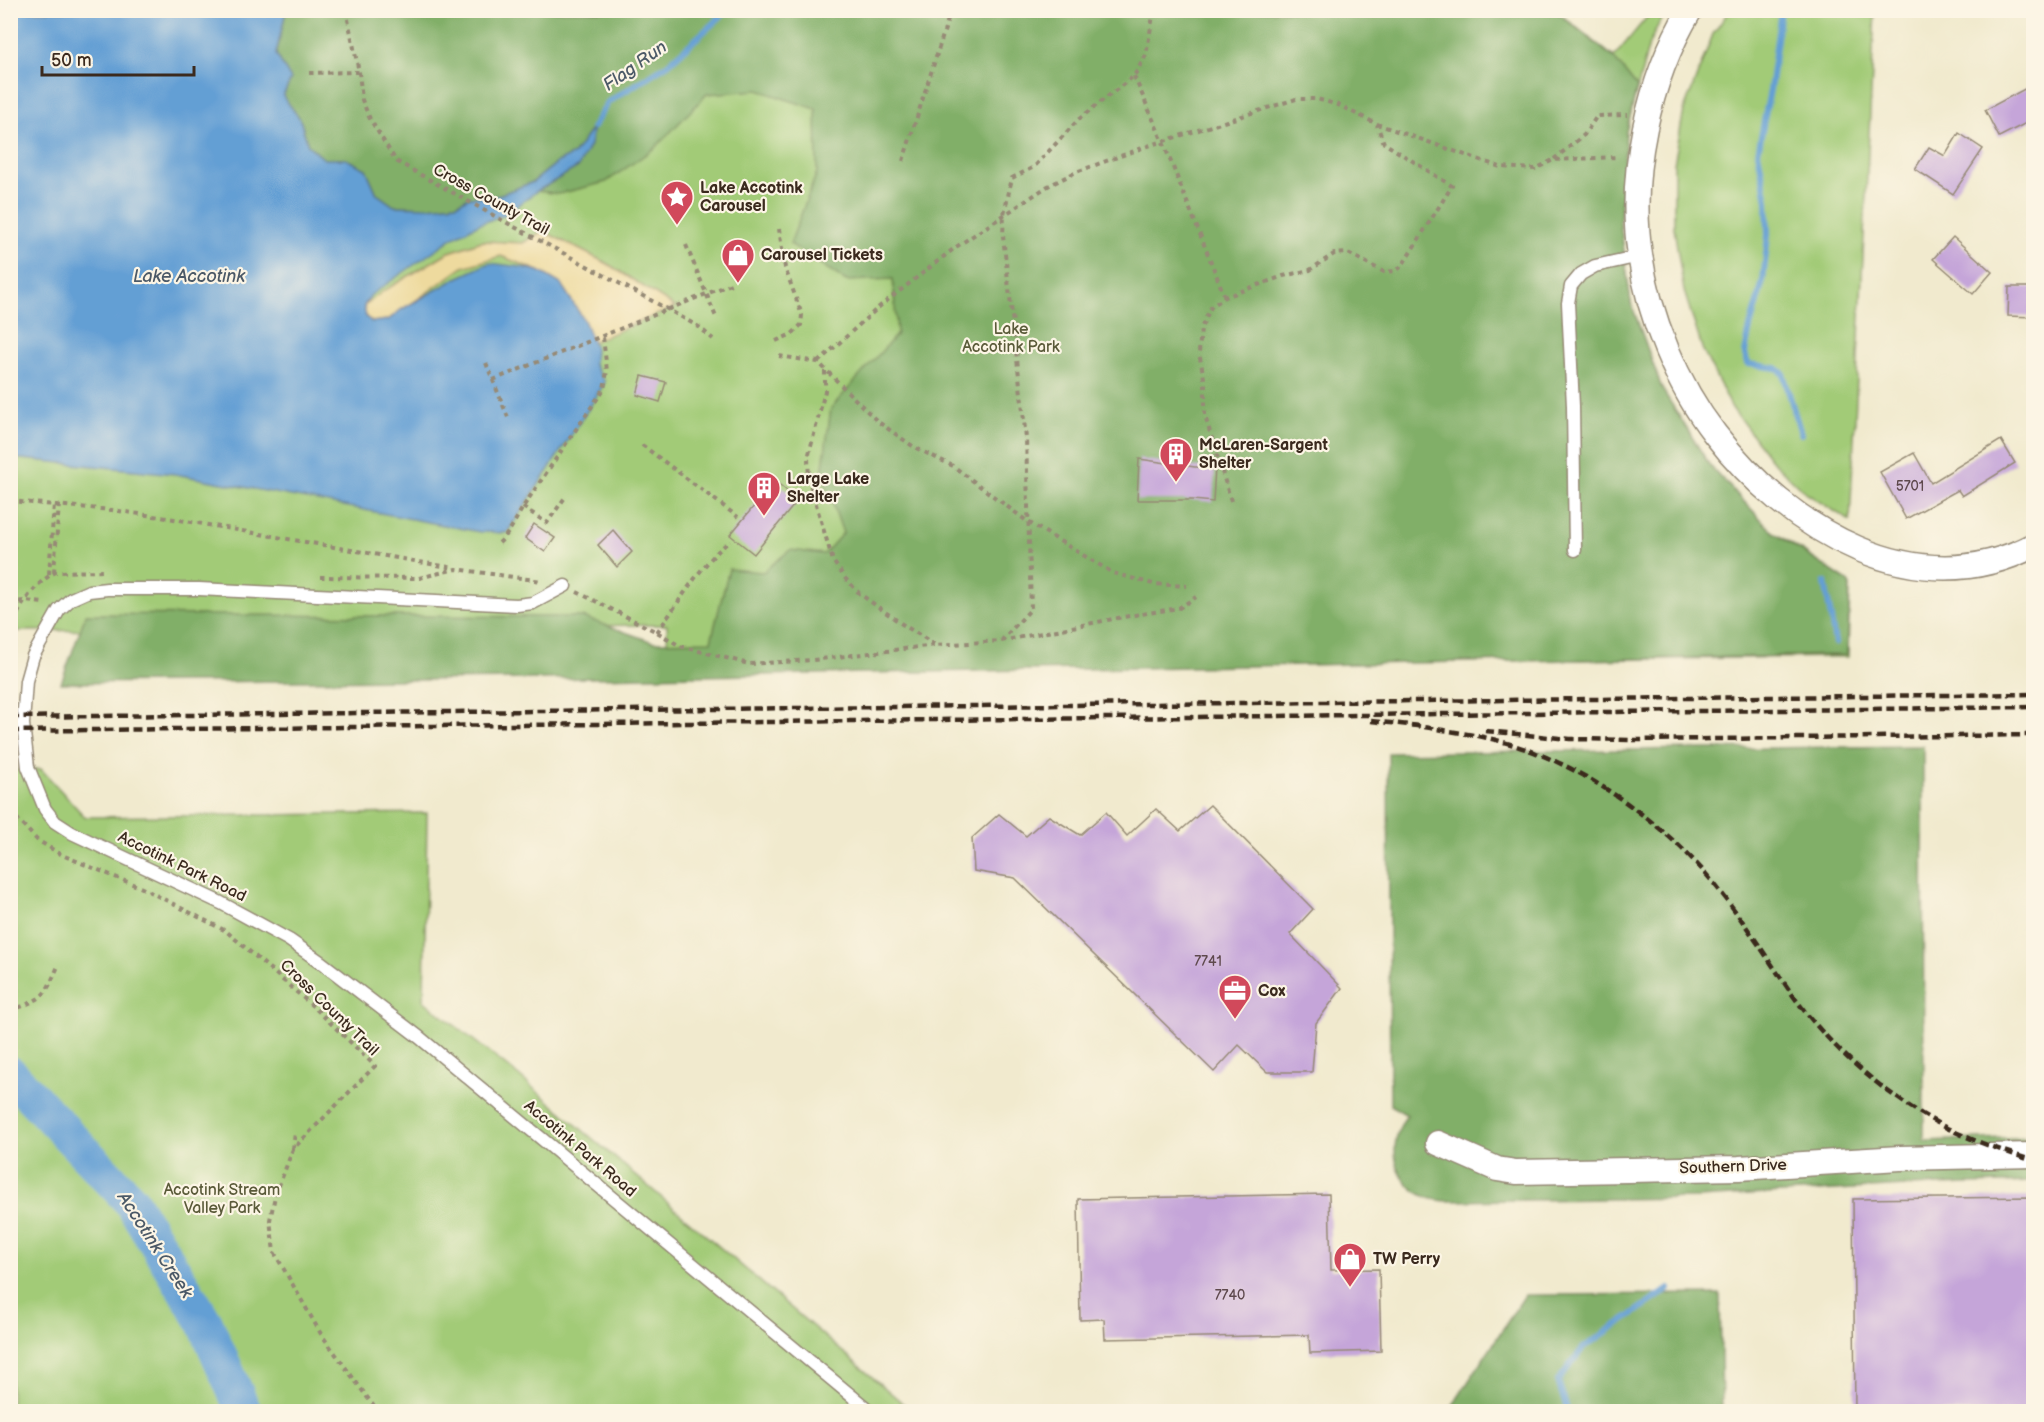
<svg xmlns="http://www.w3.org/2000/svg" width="2044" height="1422" font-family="'Balsamiq Sans',sans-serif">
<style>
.green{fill:#a2cb77;stroke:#6e7a4a;stroke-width:1.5;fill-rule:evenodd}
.forest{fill:#81af68;stroke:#5e6c43;stroke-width:1.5}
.sand{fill:#eeda9e;stroke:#94825e;stroke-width:1.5}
.water{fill:#639fd4;stroke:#4f6479;stroke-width:1.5}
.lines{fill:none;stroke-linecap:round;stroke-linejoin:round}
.stream{stroke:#639fd4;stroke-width:6}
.river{stroke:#639fd4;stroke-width:36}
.building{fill:#c5a5d9}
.lane-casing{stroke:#968a76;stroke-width:15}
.street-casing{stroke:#968a76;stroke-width:27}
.path{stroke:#968a76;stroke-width:4;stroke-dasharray:4.5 4.5;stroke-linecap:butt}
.lane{stroke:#fff;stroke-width:12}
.street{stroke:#fff;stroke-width:24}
.rail{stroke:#3b2a1e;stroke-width:4.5;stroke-dasharray:9 4.5;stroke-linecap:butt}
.labels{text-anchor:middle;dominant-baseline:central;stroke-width:4.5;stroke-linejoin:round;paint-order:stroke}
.number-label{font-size:14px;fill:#5e494d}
.poi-label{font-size:16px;font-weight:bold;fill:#3b2a1e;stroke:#fcf5e5;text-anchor:start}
.street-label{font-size:16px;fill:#3b2a1e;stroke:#fcf5e5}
.park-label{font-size:16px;fill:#5a5a39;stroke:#fcf5e5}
.water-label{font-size:18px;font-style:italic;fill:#4b5967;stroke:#fcf5e5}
</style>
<rect width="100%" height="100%" fill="#fcf5e5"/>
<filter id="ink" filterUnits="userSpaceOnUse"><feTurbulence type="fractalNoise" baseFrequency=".0167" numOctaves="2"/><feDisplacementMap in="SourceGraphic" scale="12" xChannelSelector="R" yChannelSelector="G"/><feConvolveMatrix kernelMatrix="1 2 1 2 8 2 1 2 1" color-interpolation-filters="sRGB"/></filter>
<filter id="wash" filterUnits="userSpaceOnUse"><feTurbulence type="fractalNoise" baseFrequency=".008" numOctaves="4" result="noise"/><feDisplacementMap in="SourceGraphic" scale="24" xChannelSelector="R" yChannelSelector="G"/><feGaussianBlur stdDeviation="1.35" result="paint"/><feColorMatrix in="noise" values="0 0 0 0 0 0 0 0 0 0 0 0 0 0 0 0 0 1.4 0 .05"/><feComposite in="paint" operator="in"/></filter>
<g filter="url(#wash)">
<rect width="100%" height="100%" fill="#f1eace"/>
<g class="green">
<path d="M 1555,10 L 1614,57 L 1652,11 L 1665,11 L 1649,44 L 1626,132 L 1620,222 L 1631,303 L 1662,389 L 1710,466 L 1773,532 L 1850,583 L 1848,657 L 668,669 L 667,625 L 11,631 L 10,11 ZM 543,231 L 608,264 L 675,307 L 539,271 L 501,256 L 463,266 L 388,320 L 382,292 L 447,253 L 482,241 L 523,243 Z"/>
<path d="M 1729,11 L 1875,11 L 1850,521 L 1807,494 L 1770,459 L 1732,408 L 1703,351 L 1684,291 L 1674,228 L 1674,164 L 1684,110 L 1713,34 Z"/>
<path d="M 41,769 L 85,817 L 427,813 L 424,1001 L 519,1076 L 912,1411 L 11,1411 L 10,770 Z"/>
</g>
<g class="forest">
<path d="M 286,11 L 1555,11 L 1614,58 L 1637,87 L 1626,132 L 1620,222 L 1631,303 L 1662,389 L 1710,466 L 1773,532 L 1850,583 L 1847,655 L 540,679 L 61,683 L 86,614 L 583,617 L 653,642 L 711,641 L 729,569 L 763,572 L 790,550 L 824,554 L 843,533 L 822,474 L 831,408 L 897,334 L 893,279 L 846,281 L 790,244 L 817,172 L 816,109 L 758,90 L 707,94 L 656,147 L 606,182 L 559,194 L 537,191 L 578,167 L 592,129 L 574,154 L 558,162 L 533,182 L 496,196 L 469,197 L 457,204 L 428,207 L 394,206 L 377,194 L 366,169 L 346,159 L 324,159 L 308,145 L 300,119 L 283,96 L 290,79 L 276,54 Z"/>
<path d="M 1923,746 L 1924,1141 L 2033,1137 L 2033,1182 L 1906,1186 L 1698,1198 L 1446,1201 C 1399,1199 1381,1150 1407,1115 L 1390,1105 L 1388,753 Z"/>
<path d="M 1720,1294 L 1722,1411 L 1449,1411 L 1525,1295 Z"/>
</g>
<path class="sand" d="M 543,231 L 608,264 L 675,307 L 592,342 L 584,320 L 561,284 L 539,271 L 501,256 L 463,267 L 388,320 L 372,322 L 366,317 L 364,306 L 382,292 L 447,253 L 482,241 L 523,243 Z"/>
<path class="water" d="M 10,11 L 286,11 L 276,54 L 291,79 L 283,96 L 300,119 L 308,145 L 324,159 L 346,159 L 366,169 L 377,194 L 394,206 L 428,207 L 457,204 L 469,197 L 496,196 L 533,182 L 558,162 L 574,154 L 593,127 L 590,145 L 578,167 L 537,191 L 507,214 L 479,224 L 454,237 L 371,295 L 364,306 L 366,317 L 372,322 L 388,320 L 402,309 L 457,278 L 489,263 L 521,267 L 539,271 L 561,284 L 584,320 L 595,348 L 594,365 L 605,382 L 595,399 L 507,533 L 480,532 L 175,474 L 11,458 Z"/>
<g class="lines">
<g class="stream">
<path d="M 1781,10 L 1770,90 L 1758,152 L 1767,201 L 1768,235 L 1763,281 L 1750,327 L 1745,353 L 1748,364 L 1776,368 L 1783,373 L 1801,434"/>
<path d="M 593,127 L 608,102 L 668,64 L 728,10"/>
<path d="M 1825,582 L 1835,643"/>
<path d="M 1568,1412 L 1558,1381 L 1583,1348 L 1669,1289"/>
</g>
<path class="river" d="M 10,1074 L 131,1201 L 205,1323 L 244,1412"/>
</g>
<g id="blocks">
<g class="building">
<path d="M 2034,84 L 2034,119 L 1999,137 L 1985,110 Z"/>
<path d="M 1959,133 L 1983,149 L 1953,194 L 1915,169 L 1929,147 L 1945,156 Z"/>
<path d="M 1953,237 L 1992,272 L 1973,294 L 1933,259 Z"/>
<path d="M 2009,287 L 2034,287 L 2034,317 L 2008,316 Z"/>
<path d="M 642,376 L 666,382 L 660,402 L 637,395 Z"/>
<path d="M 2001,440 L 2015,463 L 1962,496 L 1958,490 L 1906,519 L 1880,472 L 1914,453 L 1931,483 Z"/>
<path d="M 1139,459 L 1195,467 L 1215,467 L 1213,502 L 1193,500 L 1137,500 Z"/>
<path d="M 775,481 L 798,500 L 754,554 L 730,535 Z"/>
<path d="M 534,524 L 555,538 L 545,552 L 525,538 Z"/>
<path d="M 613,530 L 632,552 L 617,567 L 598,545 Z"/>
<path d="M 1210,805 L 1313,909 L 1290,934 L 1342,988 L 1316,1023 L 1312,1072 L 1267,1072 L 1239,1045 L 1214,1072 L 1015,878 L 974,871 L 972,838 L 999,814 L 1026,836 L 1049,816 L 1080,835 L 1106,812 L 1127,836 L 1156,809 L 1180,831 Z"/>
<path d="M 1329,1194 L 1331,1270 L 1379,1269 L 1381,1351 L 1310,1353 L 1309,1335 L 1105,1339 L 1104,1319 L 1080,1320 L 1078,1199 Z"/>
<path d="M 2034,1197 L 2034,1412 L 1855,1412 L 1853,1199 Z"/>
</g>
</g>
</g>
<g filter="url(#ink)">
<use href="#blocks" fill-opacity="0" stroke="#968a76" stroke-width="1.5"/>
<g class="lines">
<g class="lane-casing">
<g id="lane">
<path d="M 1575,550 L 1573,406 L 1568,303 L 1571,286 L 1581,274 L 1595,266 L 1640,256"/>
<path d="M 565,586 L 533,603 L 517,605 L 199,589 L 107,589 L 89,591 L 71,599 L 59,610 L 33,656 L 26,681 L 23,724 L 28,767 L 45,809 L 55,822 L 72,833 L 221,903 L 289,940 L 322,963 L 419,1037 L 871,1412"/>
</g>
</g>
<g class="street-casing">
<g id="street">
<path d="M 1690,10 C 1648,80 1628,175 1640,255 C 1649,317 1677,385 1715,434 C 1787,528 1916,608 2034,545"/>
<path d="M 1438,1143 L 1497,1169 L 1516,1172 L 1739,1168 L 1900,1158 L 2034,1155"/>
</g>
</g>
<g class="path">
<path d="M 346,10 L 359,72 L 362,100 L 370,119 L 396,161 L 509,224 L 669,310 L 699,327 L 713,339"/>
<path d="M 478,10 L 492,10"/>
<path d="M 309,73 L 359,72"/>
<path d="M 1134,76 L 1163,142 L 1225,297"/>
<path d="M 1554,159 L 1584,135 L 1597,116 L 1627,115"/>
<path d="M 903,161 L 951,10"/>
<path d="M 686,245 L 716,317"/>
<path d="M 776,341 L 792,334 L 801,325 L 802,315 L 785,268 L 779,229"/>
<path d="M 779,356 L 818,362 L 877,421 L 914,447 L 953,466 L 1028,522 L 1113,573 L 1153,584 L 1187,586"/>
<path d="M 818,362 L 879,307 L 956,247 L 1048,186 L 1076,172 L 1148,146 L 1296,99 L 1317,99 L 1338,105 L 1377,124 L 1500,167 L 1535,169 L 1553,160 L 1618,157"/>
<path d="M 486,363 L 509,420"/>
<path d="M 825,371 L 825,391 L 808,458 L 809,481 L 833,561 L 845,578 L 860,594 L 902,624 L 934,644"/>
<path d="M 493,380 L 731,284"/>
<path d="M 642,445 L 738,517"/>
<path d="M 10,501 L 112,510 L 174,519 L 454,568"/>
<path d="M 1231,501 L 1205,416 L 1205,383 L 1199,353 L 1201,328 L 1211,307 L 1225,297 L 1283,276 L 1310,270 L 1334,254 L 1348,253 L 1384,272 L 1396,271 L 1402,266 L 1452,186 L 1384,143 L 1377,125"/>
<path d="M 523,507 L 547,523 L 566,496"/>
<path d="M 499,543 C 511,532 518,514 527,501 C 553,463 578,426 604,389 L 607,371 L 603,337"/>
<path d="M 54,572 L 59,504"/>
<path d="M 49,574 L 54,504"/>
<path d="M 320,577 L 419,578 L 456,569 L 542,581"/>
<path d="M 577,592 L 657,632 L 680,646 L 749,664 L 813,660 L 935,645 L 1001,641 L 1123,617 L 1179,608 L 1196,597"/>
<path d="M 10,602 L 25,601 L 45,603"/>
<path d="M 10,630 C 20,606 33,584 56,572 L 106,571"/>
<path d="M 657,632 C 679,603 701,563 730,541"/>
<path d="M 1001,641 L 1031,609 L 1026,438 L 1003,236 L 1004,214 L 1012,178 L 1034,167 L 1079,119 L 1134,76 L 1146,55 L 1154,10"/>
<path d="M 10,811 L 37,840 L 62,855 L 142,888 L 226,931 L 315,1008 L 375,1066 L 293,1149 L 275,1196 L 270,1220 L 274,1252 L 321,1334 L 378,1412"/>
<path d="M 10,1011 C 46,997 44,998 59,964"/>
<path d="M 293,1149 L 295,1133"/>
</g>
<use href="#lane" class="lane"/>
<use href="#street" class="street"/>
<g class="rail">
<path d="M 10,717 L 2034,694"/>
<path d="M 1371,721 L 1419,726"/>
<path d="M 1411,725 C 1435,729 1459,732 1483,737 C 1555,752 1621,793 1676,843 C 1724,887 1757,944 1794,997 C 1833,1051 1886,1096 1945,1127 C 1973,1141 2003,1151 2034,1161"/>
<path d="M 10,731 L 2034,707"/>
<path d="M 1485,731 L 1570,739 L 1636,740 L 2034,735"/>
</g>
</g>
</g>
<defs>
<g id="sight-pin" transform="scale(1.725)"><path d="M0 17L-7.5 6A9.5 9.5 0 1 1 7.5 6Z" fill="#d1495b" stroke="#fcf5e5"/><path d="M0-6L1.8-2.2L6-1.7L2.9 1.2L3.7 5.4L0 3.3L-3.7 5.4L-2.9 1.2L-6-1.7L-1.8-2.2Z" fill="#fff"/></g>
<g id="shop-pin" transform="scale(1.725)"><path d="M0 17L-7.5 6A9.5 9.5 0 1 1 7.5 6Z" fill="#d1495b" stroke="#fcf5e5"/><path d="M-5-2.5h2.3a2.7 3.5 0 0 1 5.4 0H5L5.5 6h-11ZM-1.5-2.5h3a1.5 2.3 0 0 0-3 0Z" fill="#fff"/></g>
<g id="building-pin" transform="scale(1.725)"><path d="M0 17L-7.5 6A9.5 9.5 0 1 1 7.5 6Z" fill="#d1495b" stroke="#fcf5e5"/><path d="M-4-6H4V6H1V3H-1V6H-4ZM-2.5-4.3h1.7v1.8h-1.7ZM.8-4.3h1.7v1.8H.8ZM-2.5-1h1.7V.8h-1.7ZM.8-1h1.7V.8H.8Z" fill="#fff"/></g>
<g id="office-pin" transform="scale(1.725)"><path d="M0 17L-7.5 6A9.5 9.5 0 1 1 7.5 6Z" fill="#d1495b" stroke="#fcf5e5"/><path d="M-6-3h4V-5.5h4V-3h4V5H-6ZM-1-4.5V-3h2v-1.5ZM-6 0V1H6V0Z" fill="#fff"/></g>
</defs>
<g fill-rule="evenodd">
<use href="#sight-pin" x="677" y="197"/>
<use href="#shop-pin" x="738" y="255"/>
<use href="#building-pin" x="1176" y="454"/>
<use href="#building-pin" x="764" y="488"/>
<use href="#office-pin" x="1235" y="991"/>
<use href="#shop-pin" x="1350" y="1259"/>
</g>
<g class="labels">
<g class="number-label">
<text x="1910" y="486">5701</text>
<text x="1208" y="961">7741</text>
<text x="1230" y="1295">7740</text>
</g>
<g class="poi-label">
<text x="700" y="188">Lake Accotink<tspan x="700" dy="18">Carousel</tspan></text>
<text x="761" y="255">Carousel Tickets</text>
<text x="1199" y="445">McLaren-Sargent<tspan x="1199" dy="18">Shelter</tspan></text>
<text x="787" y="479">Large Lake<tspan x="787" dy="18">Shelter</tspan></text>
<text x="1258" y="991">Cox</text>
<text x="1373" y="1259">TW Perry</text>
</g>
<g class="street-label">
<text transform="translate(491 200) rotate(29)">Cross County Trail</text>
<text transform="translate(182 867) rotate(26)">Accotink Park Road</text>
<text transform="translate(329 1008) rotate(44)">Cross County Trail</text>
<text transform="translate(580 1149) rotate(40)">Accotink Park Road</text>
<text transform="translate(1733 1167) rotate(-2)">Southern Drive</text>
</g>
<g class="park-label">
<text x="1011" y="329">Lake<tspan x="1011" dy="18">Accotink Park</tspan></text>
<text x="222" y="1190">Accotink Stream<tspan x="222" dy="18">Valley Park</tspan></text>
</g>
<g class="water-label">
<text transform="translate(635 66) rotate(-35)">Flag Run</text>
<text x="189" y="276">Lake Accotink</text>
<text transform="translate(155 1245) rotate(57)">Accotink Creek</text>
</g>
</g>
<rect width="2044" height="1422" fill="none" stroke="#fcf5e5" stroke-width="36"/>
<path d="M42 66v9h152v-9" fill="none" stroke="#3b2a1e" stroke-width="3"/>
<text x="51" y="66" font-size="18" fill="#3b2a1e" stroke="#fcf5e5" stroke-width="4.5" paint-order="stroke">50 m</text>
</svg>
